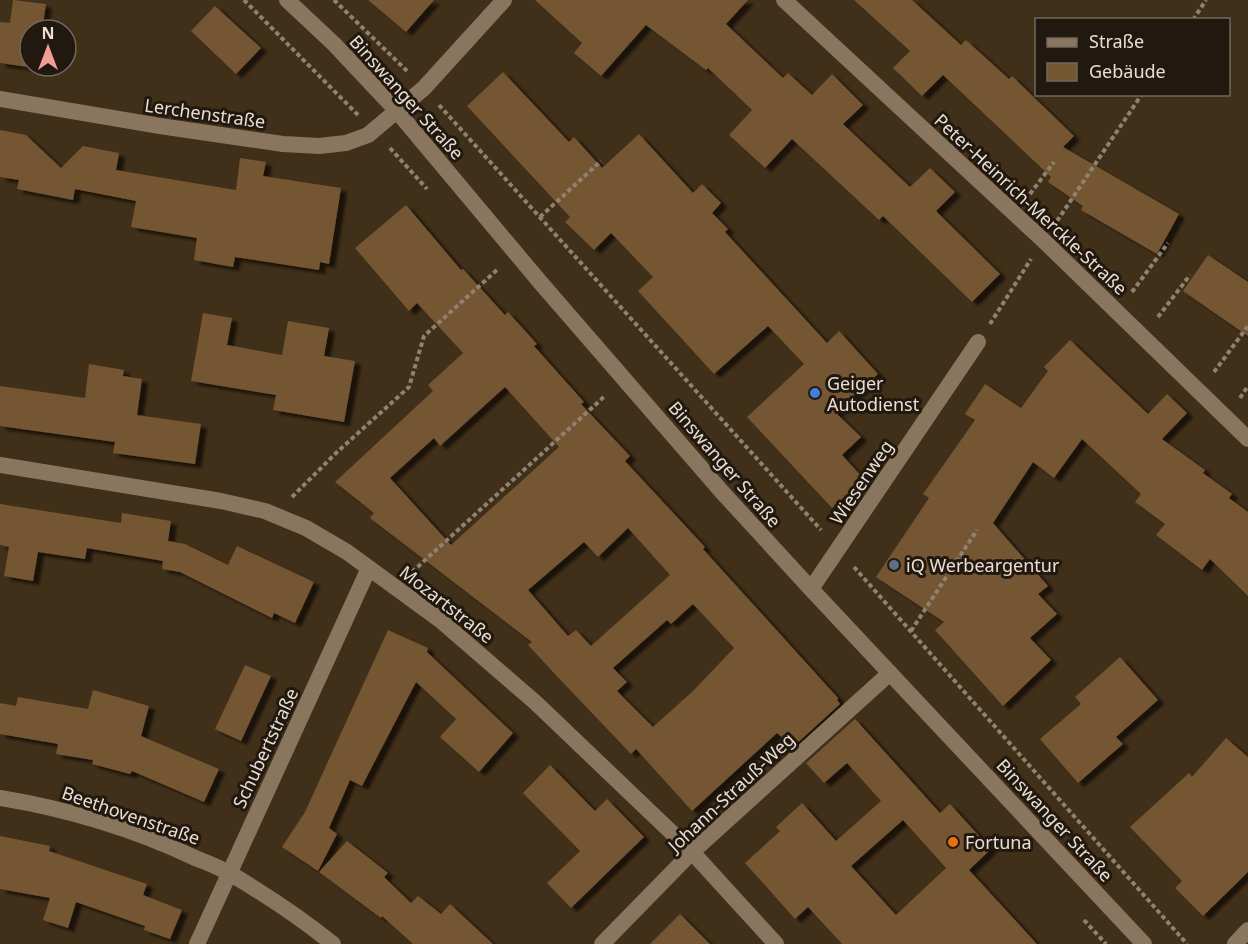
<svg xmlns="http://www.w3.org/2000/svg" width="1248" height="944" font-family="'Noto Sans',sans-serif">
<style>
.building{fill:#745630;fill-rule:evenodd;filter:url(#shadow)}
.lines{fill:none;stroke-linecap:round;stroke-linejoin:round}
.path{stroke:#908270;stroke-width:4;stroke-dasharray:4.5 3;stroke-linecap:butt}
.service{stroke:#8a765e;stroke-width:16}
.minor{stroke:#8a765e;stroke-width:16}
.secondary{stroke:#8a765e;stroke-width:16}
.shop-dot{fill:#3f7fe0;stroke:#21190f;stroke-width:2}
.service-dot{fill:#5c6f8a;stroke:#21190f;stroke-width:2}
.food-dot{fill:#e8710a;stroke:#21190f;stroke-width:2}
.labels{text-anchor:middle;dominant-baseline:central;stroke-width:6;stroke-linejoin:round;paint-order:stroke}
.street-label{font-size:18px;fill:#e9ded1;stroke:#21190f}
.poi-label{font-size:18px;fill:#e9ded1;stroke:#21190f;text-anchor:start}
</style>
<defs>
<filter id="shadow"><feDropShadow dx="6" dy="4" stdDeviation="1.5" flood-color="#0009"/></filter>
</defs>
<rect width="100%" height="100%" fill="#402f19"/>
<g class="building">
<path d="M 13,0 L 46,4 L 42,30 L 30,30 L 28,67 L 0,63 L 0,22 L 10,23 Z"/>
<path d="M 368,0 L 434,0 L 406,32 Z"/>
<path d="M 535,0 L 748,0 L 726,24 L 783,78 L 788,73 L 812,95 L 832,74 L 863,105 L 843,124 L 910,187 L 930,168 L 955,192 L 936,211 L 1000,274 L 972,302 L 883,216 L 879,220 L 792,139 L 765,168 L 729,135 L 752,110 L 708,68 L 706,70 L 646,25 L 601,76 L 574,53 L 582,43 Z"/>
<path d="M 854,0 L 912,0 L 961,45 L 966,40 L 1009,79 L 1012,76 L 1074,136 L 1063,147 L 1179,214 L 1157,254 L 1081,210 L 1083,206 L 1048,182 L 1051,177 L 943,75 L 922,96 L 893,68 L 910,51 Z"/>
<path d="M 215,6 L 261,48 L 236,74 L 191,31 Z"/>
<path d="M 503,72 L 569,142 L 574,137 L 602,168 L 639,134 L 693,193 L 702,184 L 721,203 L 712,213 L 728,229 L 725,232 L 827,343 L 839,331 L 878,374 L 836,413 L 861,437 L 842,455 L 864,479 L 832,508 L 747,417 L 804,364 L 768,326 L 714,374 L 638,291 L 653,277 L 611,233 L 594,250 L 565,222 L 570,217 L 467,106 Z"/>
<path d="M 0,130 L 26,135 L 61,168 L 84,145 L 83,146 L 119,153 L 116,170 L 236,190 L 240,158 L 266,162 L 263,176 L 341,188 L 329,264 L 320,262 L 319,270 L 235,257 L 233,267 L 194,260 L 197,238 L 131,227 L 136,201 L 75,189 L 73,200 L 17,189 L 19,180 L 0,177 Z"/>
<path d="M 406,205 L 461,270 L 463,269 L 505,315 L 508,312 L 537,344 L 534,346 L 584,402 L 581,404 L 630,456 L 625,461 L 705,547 L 703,549 L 838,698 L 837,700 L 840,704 L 793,747 L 777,733 L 692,811 L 636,749 L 631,754 L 552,671 L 528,645 L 532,642 L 370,518 L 374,513 L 335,482 L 433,391 L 428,385 L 463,353 L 417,303 L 409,311 L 355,248 ZM 505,387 L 559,447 L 451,545 L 390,478 L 434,438 L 440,446 ZM 628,528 L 670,575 L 591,646 L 576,630 L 568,636 L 528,590 L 584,542 L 598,557 ZM 693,604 L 734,648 L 693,691 L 653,727 L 617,691 L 627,682 L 613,668 L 667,620 L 671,624 Z"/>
<path d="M 1208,255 L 1248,282 L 1248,336 L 1183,291 Z"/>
<path d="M 203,313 L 232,318 L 227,345 L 282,355 L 288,321 L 329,328 L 324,356 L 355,361 L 344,422 L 273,410 L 276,395 L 191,381 Z"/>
<path d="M 1070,340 L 1148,414 L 1167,394 L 1187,413 L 1162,439 L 1205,470 L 1203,473 L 1232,494 L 1229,498 L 1248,512 L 1248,596 L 1210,559 L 1202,570 L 1156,535 L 1165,524 L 1135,502 L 1141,494 L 1082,439 L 1054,478 L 1033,462 L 993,523 L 1048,586 L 1038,594 L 1057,614 L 1030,638 L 1051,660 L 1003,706 L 935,630 L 944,622 L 876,577 L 929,498 L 923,494 L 975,420 L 965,414 L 985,384 L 1021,408 L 1048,371 L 1044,367 Z"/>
<path d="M 89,364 L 124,370 L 123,376 L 142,379 L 137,415 L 201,424 L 195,464 L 113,453 L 115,442 L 0,426 L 0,386 L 85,398 Z"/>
<path d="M 0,504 L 121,523 L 122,513 L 171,521 L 168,541 L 185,544 L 228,565 L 237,546 L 314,582 L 295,623 L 274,613 L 272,618 L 180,572 L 162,569 L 163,561 L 87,548 L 85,559 L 38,552 L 33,581 L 4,576 L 9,547 L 0,545 Z"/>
<path d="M 388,630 L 428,648 L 427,652 L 513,733 L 479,772 L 440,737 L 456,719 L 416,682 L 362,786 L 350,780 L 329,828 L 337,834 L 318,871 L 282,847 L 305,812 Z"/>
<path d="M 1120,657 L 1158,700 L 1116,737 L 1123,744 L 1078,783 L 1040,739 L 1081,704 L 1075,697 Z"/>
<path d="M 245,665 L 271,676 L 241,741 L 215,729 Z"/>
<path d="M 93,690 L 149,706 L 141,736 L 219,769 L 204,802 L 132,771 L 130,774 L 92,764 L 93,760 L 56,754 L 58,744 L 0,734 L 0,703 L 16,706 L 18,697 L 88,709 Z"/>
<path d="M 855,719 L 940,813 L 950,804 L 991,849 L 969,870 L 1037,944 L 842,944 L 808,907 L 795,919 L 745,863 L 780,831 L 776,827 L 802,803 L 836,841 L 881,801 L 847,763 L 824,783 L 806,763 ZM 903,820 L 946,868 L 896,915 L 851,866 Z"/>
<path d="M 1226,738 L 1248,757 L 1248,872 L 1203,916 L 1175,888 L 1182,881 L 1130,827 L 1189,773 L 1192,777 Z"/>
<path d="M 550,765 L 595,811 L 607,799 L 644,837 L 571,908 L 547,883 L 580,851 L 523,793 Z"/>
<path d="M 0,836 L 50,846 L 49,851 L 147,884 L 143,895 L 182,910 L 170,939 L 144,930 L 145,926 L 76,902 L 68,928 L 43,920 L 50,898 L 0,889 Z"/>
<path d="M 347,841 L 388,873 L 384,877 L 411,903 L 418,896 L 441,914 L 450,904 L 493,944 L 413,944 L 382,916 L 381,918 L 319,872 Z"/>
<path d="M 680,914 L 710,944 L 650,944 Z"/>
</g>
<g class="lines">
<g class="path">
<path d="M 244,0 L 358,115"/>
<path d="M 334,0 L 407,71"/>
<path d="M 1193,20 L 1206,0"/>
<path d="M 439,105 L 821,530"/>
<path d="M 390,148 L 427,189"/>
<path d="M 1030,194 L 1054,162"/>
<path d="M 540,217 L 601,161"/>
<path d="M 1057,221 L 1142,94"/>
<path d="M 1132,292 L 1168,243"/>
<path d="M 1158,317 L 1190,275"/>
<path d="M 990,324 L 1031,259"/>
<path d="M 1214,372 L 1248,326"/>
<path d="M 1240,398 L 1248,386"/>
<path d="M 292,497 L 336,453 L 409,387 L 424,336 L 498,269"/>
<path d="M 854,567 L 1187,944"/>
<path d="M 412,572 L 606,395"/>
<path d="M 911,631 L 977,530"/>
<path d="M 1084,920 L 1106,944"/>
</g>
<g class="service">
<path d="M 811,589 L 978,342"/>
<path d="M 602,944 L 692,852 L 890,673"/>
</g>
<g class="minor">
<path d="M 784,0 L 1044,241 L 1248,439"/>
<path d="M 0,99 L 160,126 L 283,144 L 319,146 L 346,143 L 368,135 L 424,88 L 504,0"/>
<path d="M 0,465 L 221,501 L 265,511 L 306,528 L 347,552 L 440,620 L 536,703 L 692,852 L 776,944"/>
<path d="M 0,798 C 67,809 131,828 193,857 C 205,862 219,867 231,874 C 266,895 301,918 333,944"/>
<path d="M 197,944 L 369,568"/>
<path d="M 1235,944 L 1248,930"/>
</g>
<path class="secondary" d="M 287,0 L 334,44 L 396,110 L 540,282 L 722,492 L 811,589 L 1144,944"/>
</g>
<circle class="shop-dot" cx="815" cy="393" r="6"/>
<circle class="service-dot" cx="894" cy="565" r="6"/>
<circle class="food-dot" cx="953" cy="842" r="6"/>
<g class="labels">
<g class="street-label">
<text transform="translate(407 97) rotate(48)">Binswanger Straße</text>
<text transform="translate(205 113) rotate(8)">Lerchenstraße</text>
<text transform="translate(1031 204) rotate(43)">Peter-Heinrich-Merckle-Straße</text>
<text transform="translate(725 464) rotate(49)">Binswanger Straße</text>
<text transform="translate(861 482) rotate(-56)">Wiesenweg</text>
<text transform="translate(447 604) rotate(38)">Mozartstraße</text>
<text transform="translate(265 748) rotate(-65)">Schubertstraße</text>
<text transform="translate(731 792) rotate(-43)">Johann-Strauß-Weg</text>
<text transform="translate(131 815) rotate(19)">Beethovenstraße</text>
<text transform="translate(1055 820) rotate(47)">Binswanger Straße</text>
</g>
<g class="poi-label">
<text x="827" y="383">Geiger<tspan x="827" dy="21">Autodienst</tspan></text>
<text x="906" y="565">iQ Werbeargentur</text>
<text x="965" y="842">Fortuna</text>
</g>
</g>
<rect x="1035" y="18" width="195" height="78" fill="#21190f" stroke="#71685d" stroke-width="1.5"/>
<rect x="1047" y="38" width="30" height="9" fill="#8a765e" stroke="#71685d" stroke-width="1.5"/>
<text x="1089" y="48" font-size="18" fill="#e9ded1">Straße</text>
<rect x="1047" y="63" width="30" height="18" fill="#745630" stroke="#71685d" stroke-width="1.5"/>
<text x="1089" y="78" font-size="18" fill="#e9ded1">Gebäude</text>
<g transform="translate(48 48)"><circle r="28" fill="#21190f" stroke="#71685d" stroke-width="1.5"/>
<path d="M0-4.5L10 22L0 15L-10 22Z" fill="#f59b97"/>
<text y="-9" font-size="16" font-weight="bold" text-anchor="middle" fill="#e9ded1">N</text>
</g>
</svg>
